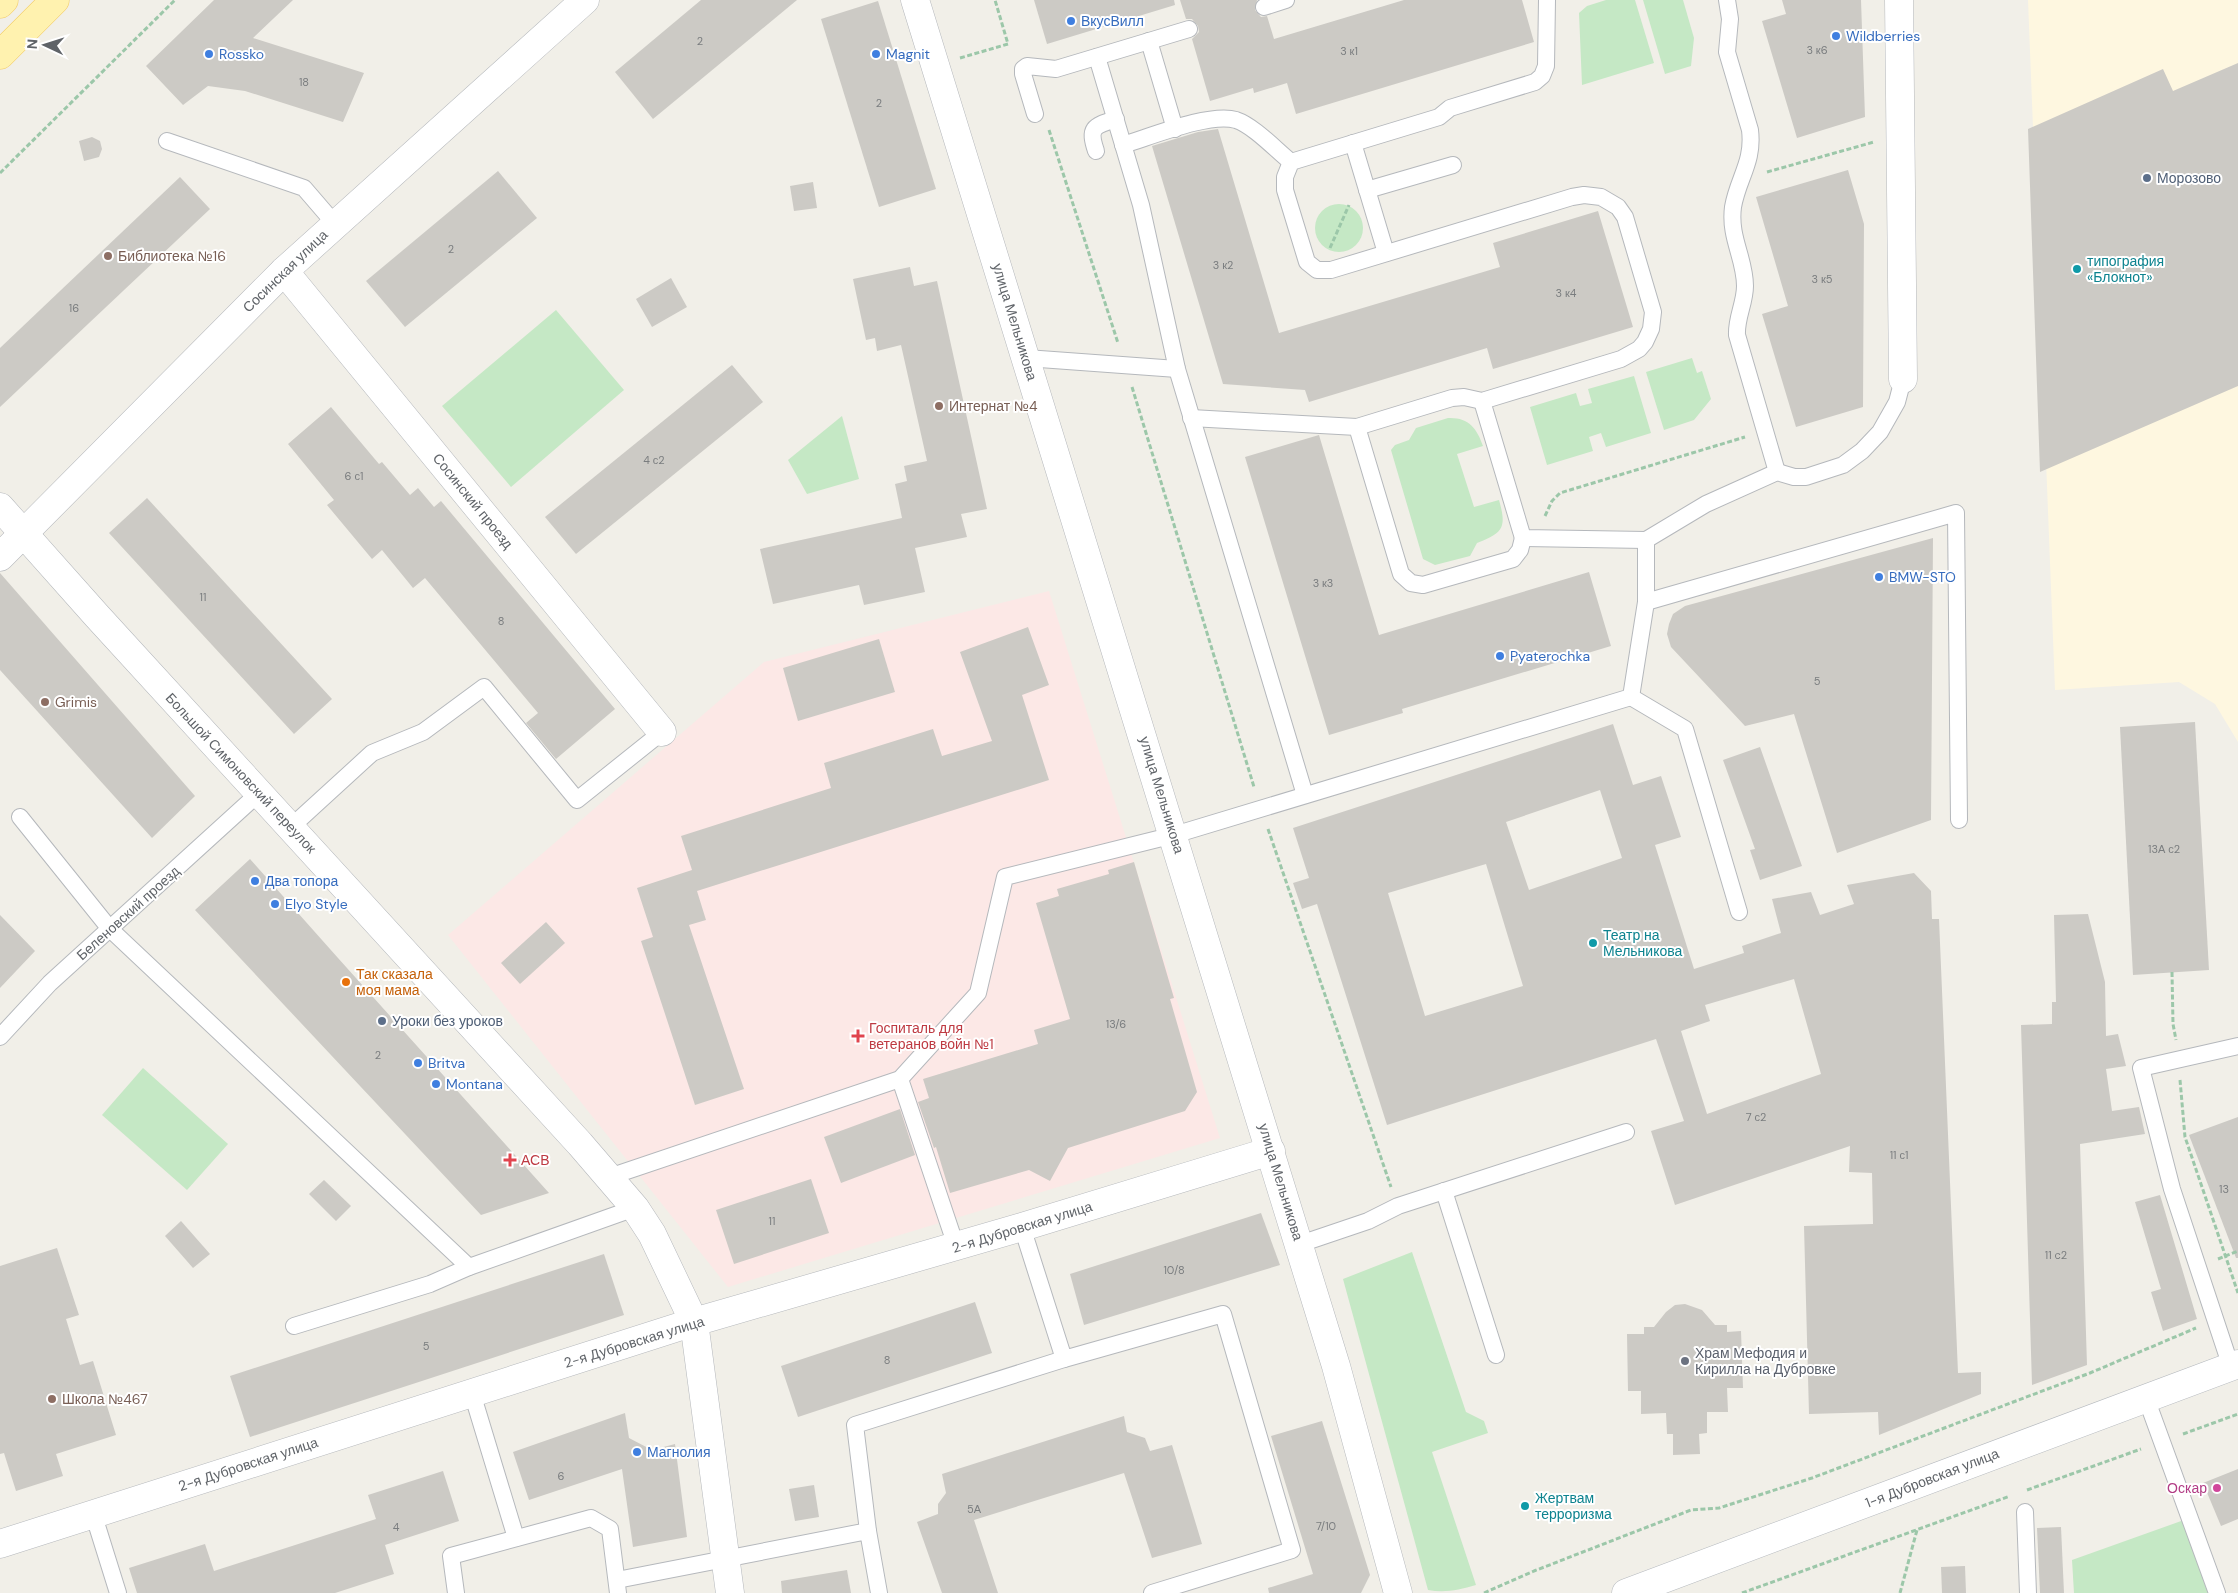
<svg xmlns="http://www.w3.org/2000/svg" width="2238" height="1593" font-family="'DM Sans',sans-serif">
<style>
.commercial{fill:#fef7e0}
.medical{fill:#fce8e6}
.green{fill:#c5e8c5}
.building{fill:#cccac5;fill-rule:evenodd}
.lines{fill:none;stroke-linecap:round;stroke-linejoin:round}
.service-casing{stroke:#b5b8bc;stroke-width:18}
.minor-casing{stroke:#b5b8bc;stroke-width:29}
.tertiary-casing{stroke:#b5b8bc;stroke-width:29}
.secondary-casing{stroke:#b6babf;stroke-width:29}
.primary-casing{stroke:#f2c960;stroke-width:29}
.path{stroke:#9cc7a9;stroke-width:3;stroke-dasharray:5 2.5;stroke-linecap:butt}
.service{stroke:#fff;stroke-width:16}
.minor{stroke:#fff;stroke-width:28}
.tertiary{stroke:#fff;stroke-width:28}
.secondary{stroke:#fff;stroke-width:28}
.primary{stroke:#fff2af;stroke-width:28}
.shop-dot{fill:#3f7fe0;stroke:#fff;stroke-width:2}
.service-dot{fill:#5c6f8a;stroke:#fff;stroke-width:2}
.education-dot{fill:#8d6e63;stroke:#fff;stroke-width:2}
.culture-dot{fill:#0f9aa8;stroke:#fff;stroke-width:2}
.food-dot{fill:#e8710a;stroke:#fff;stroke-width:2}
.health-dot{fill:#e0444e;stroke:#fff;stroke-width:2}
.worship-dot{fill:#6b7280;stroke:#fff;stroke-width:2}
.hotel-dot{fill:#d1479c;stroke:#fff;stroke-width:2}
.labels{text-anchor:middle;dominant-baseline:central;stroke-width:4;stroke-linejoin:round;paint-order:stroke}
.number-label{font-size:11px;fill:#7a7d7f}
.shop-label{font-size:14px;fill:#366cbe;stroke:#fff;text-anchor:start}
.service-label{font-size:14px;fill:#4e5e75;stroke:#fff;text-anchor:start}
.education-label{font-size:14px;fill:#785e54;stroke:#fff;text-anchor:start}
.culture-label{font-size:14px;fill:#0d838f;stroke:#fff;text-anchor:start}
.street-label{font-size:14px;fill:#5f6368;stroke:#fff}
.food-label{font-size:14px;fill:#c56008;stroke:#fff;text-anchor:start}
.health-label{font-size:14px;fill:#be3a42;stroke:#fff;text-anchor:start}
.worship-label{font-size:14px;fill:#5b616d;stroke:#fff;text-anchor:start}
.hotel-label{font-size:14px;fill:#b23c85;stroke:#fff;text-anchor:end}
</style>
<rect width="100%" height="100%" fill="#f1efe8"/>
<path class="commercial" d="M 2028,0 L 2238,0 L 2238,742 L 2215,704 L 2179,682 L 2055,690 Z"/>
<path class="medical" d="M 1049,591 L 1220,1138 L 728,1287 L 448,935 L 764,662 Z"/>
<g class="green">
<path d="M 1606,0 L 1635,0 L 1654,63 L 1582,85 L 1579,13 L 1587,6 Z"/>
<path d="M 1643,0 L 1683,0 L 1694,38 L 1691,66 L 1665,74 Z"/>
<circle cx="1339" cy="228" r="24"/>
<path d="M 556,310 L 624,390 L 511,487 L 442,406 Z"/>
<path d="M 1692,358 L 1697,373 L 1702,371 L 1711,399 L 1694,420 L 1664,430 L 1646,372 Z"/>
<path d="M 1634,376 L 1651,433 L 1606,447 L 1601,433 L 1589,437 L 1593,451 L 1547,465 L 1530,407 L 1576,393 L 1580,406 L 1592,403 L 1588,389 Z"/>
<path d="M 842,416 L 859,479 L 807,494 L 788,460 Z"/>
<path d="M 1448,418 C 1468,417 1477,428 1483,446 L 1457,454 L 1474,507 L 1499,500 C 1507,528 1503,533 1477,543 L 1470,556 L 1435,565 L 1423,559 L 1391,450 L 1395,445 L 1409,440 L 1416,428 Z"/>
<path d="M 143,1068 L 228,1144 L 187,1190 L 102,1115 Z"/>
<path d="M 1412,1252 L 1466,1412 L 1484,1421 L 1488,1433 L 1432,1452 L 1476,1585 C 1459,1590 1445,1593 1428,1590 L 1343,1279 Z"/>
<path d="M 2184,1520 L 2211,1593 L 2074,1593 L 2072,1560 Z"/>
</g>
<g class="building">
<path d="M 214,0 L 293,0 L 253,38 L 364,73 L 343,122 L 245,91 L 208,86 L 183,105 L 146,66 Z"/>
<path d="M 701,0 L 797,0 L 653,119 L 615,72 Z"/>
<path d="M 1034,0 L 1174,0 L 1175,5 L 1047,44 Z"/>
<path d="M 1180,0 L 1257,0 L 1255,10 L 1261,17 L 1267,16 L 1274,39 L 1404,0 L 1522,0 L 1534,42 L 1296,114 L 1287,83 L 1254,93 L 1253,88 L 1210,101 L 1192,39 L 1199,32 L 1198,26 L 1192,19 L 1186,19 Z"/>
<path d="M 1782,0 L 1861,0 L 1865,117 L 1797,138 L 1762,21 L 1786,14 Z"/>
<path d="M 878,1 L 936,189 L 879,207 L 821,19 Z"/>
<path d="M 2238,63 L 2238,386 L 2040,472 L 2028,129 L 2163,69 L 2173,91 Z"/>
<path d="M 1218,129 L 1279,333 L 1500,267 L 1493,243 L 1598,211 L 1633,327 L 1493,369 L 1487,348 L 1309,402 L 1305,390 L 1223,384 L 1152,146 L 1198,132 Z"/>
<path d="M 92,137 L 100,141 L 102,149 L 99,157 L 84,161 L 79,141 Z"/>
<path d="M 1848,170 L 1864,224 L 1863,407 L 1796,427 L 1762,314 L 1788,306 L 1756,197 Z"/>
<path d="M 498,171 L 537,218 L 405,327 L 366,281 Z"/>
<path d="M 180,177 L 210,209 L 0,407 L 0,348 Z"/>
<path d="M 813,182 L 817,208 L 794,211 L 790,186 Z"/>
<path d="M 910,267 L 914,286 L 937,281 L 987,509 L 961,514 L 967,537 L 915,548 L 925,592 L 864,605 L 859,585 L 773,604 L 760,549 L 902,518 L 895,484 L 907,481 L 904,466 L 927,461 L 901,345 L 877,351 L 875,338 L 866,340 L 853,279 Z"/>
<path d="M 671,278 L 687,307 L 652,327 L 636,299 Z"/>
<path d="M 732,365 L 763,402 L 576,554 L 545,517 Z"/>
<path d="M 331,407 L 379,464 L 382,462 L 410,495 L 418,488 L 434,507 L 441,501 L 615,709 L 556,759 L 526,723 L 538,713 L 425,578 L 413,588 L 382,550 L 372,559 L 327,505 L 334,500 L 288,444 Z"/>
<path d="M 1319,435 L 1379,635 L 1589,572 L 1611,646 L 1402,709 L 1403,713 L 1329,735 L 1245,457 Z"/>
<path d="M 147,498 L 332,699 L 294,734 L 109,533 Z"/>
<path d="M 1933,538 L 1931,820 L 1837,853 L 1794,714 L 1745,726 L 1671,647 L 1667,634 L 1669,624 L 1673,614 L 1685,606 Z"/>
<path d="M 0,573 L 195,796 L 152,838 L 0,670 Z"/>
<path d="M 1028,627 L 1049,685 L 1022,695 L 1049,780 L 697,891 L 706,920 L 689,925 L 744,1089 L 695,1105 L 641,941 L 653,937 L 637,888 L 692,870 L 681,836 L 831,788 L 824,763 L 933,729 L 942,756 L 992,741 L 960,652 Z"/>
<path d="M 879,639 L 895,692 L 798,721 L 783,668 Z"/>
<path d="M 2195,722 L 2209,970 L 2133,975 L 2120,727 Z"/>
<path d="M 1613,724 L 1633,785 L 1661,776 L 1681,837 L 1655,845 L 1694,969 L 1744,953 L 1742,946 L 1781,933 L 1772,899 L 1811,892 L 1820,915 L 1854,904 L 1847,885 L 1914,873 L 1931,891 L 1932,919 L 1939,919 L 1958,1373 L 1981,1372 L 1981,1394 L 1879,1435 L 1878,1412 L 1809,1414 L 1804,1226 L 1873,1224 L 1872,1173 L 1849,1172 L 1850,1146 L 1675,1205 L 1651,1131 L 1684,1121 L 1656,1039 L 1387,1125 L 1317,904 L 1302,909 L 1293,883 L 1309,878 L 1293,828 ZM 1600,790 L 1622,858 L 1529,890 L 1506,822 ZM 1486,864 L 1523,986 L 1425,1016 L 1388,893 ZM 1794,979 L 1821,1074 L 1707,1114 L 1681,1031 L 1710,1021 L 1705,1005 Z"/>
<path d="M 1760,747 L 1802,866 L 1760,880 L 1750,850 L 1755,849 L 1723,760 Z"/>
<path d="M 250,859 L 338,958 L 549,1193 L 481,1215 L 195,910 Z"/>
<path d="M 1134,862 L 1174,998 L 1170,999 L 1197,1092 L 1185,1111 L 1068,1148 L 1050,1181 L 1029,1170 L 950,1193 L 936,1147 L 934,1148 L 918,1102 L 929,1098 L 923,1079 L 1038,1044 L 1034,1030 L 1070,1019 L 1036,903 L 1059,896 L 1057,889 L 1109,874 L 1108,870 Z"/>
<path d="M 2088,914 L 2105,982 L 2106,1036 L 2118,1034 L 2126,1066 L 2106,1069 L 2112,1111 L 2139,1107 L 2145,1134 L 2080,1144 L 2087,1365 L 2032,1385 L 2021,1025 L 2052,1024 L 2052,1002 L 2056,1002 L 2054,915 Z"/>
<path d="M 0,915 L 35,951 L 0,988 Z"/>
<path d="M 546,922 L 565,943 L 520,984 L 501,963 Z"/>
<path d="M 900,1109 L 915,1155 L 841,1183 L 824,1137 Z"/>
<path d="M 2238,1117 L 2238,1258 L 2236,1258 L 2189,1135 Z"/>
<path d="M 811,1179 L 829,1233 L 734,1264 L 716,1210 Z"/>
<path d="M 324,1180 L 351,1206 L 336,1221 L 309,1194 Z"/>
<path d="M 2160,1195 L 2197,1319 L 2163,1331 L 2151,1292 L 2161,1289 L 2135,1202 Z"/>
<path d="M 1261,1213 L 1280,1265 L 1084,1325 L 1070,1274 Z"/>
<path d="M 181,1221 L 210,1254 L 193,1268 L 165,1236 Z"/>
<path d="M 57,1248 L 79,1315 L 66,1319 L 80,1365 L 93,1361 L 116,1435 L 56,1454 L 63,1476 L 16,1491 L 4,1453 L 0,1454 L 0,1266 Z"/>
<path d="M 604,1254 L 624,1315 L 250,1437 L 230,1376 Z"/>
<path d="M 975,1302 L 992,1353 L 798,1417 L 781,1366 Z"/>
<path d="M 1685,1304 L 1702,1310 L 1715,1325 L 1727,1325 L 1727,1332 L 1741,1331 L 1743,1388 L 1727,1388 L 1728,1412 L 1707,1412 L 1707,1433 L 1699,1434 L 1700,1454 L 1673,1455 L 1673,1434 L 1667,1434 L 1666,1413 L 1641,1414 L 1641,1391 L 1628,1391 L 1627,1334 L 1644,1334 L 1644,1327 L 1654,1327 L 1666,1312 L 1675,1305 Z"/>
<path d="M 625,1413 L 629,1438 L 652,1450 L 675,1444 L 687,1537 L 633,1547 L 622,1469 L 529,1500 L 513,1452 Z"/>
<path d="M 1124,1416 L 1127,1432 L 1145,1438 L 1150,1451 L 1172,1445 L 1202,1544 L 1152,1558 L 1124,1473 L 974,1520 L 998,1593 L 942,1593 L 917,1522 L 938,1514 L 938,1504 L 946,1493 L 942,1474 Z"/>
<path d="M 1322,1421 L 1370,1575 L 1361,1593 L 1269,1593 L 1268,1588 L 1313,1574 L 1271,1436 Z"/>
<path d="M 2238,1469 L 2238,1519 L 2221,1526 L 2203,1483 Z"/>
<path d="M 443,1471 L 459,1521 L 385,1545 L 394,1574 L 335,1593 L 137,1593 L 129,1568 L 205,1544 L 214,1571 L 376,1519 L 368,1495 Z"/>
<path d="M 814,1485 L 819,1517 L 795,1521 L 789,1489 Z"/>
<path d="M 2061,1527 L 2064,1593 L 2040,1593 L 2037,1528 Z"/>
<path d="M 1965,1566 L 1966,1593 L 1942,1593 L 1941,1567 Z"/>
<path d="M 847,1570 L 851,1593 L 782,1593 L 781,1581 Z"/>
</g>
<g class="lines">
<g class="service-casing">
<g id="service">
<path d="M 1727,0 L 1730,19 L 1727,52 L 1750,130 C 1754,162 1738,178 1733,207 C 1729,238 1745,258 1745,286 C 1745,303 1736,318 1737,335 L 1777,472"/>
<path d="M 1264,7 L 1286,0"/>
<path d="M 1149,41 L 1175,129"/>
<path d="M 1097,57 L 1141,205 L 1177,369 L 1305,795"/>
<path d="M 1035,114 L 1023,74 L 1023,69 L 1027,66 L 1056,69 L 1189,29"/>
<path d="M 167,141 L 304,188 L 335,224"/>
<path d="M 1353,143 L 1386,253"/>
<path d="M 1123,145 C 1150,137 1210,112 1236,120 C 1254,126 1276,150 1291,162"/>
<path d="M 1096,151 C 1088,127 1094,126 1116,119"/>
<path d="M 1367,190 L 1453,165"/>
<path d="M 1026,358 L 1177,369"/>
<path d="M 1482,401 L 1523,538 L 1646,540 L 1706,504 L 1777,472 L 1794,477 L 1806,477 L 1843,465 L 1862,451 L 1880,432 L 1897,402 L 1903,379"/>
<path d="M 1191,418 L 1357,427 L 1401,574 L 1411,583 L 1423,585 L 1513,559 L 1520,550 L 1523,538"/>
<path d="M 1357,427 L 1452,398 L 1464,397 L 1482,401 L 1621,359 L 1639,349 L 1645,342 L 1651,329 L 1653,312 L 1625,217 L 1618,207 L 1601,197 L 1584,195 L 1572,197 L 1331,270 L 1317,270 L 1307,262 L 1285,190 L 1285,177 L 1291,162 L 1439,117 L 1450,108 L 1535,82 L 1542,76 L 1546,66 L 1547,0"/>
<path d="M 1646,602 L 1956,513 L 1959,820"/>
<path d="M 1631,697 L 1685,729 L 1739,912"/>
<path d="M 20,817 L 110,929 L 469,1267"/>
<path d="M 291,827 L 372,753 L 423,732 L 484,687 L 577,800 L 662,732"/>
<path d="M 0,1037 L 50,983 L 259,793"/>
<path d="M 900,1079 L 956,1246"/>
<path d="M 609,1177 L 900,1079 L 978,993 L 1005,877 L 1174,835 L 1631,697 L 1646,602 L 1646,540"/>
<path d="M 1444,1191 L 1496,1355"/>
<path d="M 1022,1227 L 1064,1359 L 1223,1314 L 1292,1550 L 1152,1593"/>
<path d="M 1300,1244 L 1368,1221 L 1398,1206 L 1626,1132"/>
<path d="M 294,1326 L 430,1284 L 469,1267 L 635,1208"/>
<path d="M 2231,1367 L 2172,1189 L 2141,1068 L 2238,1046"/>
<path d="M 472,1393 L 516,1538"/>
<path d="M 2146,1398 L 2217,1593"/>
<path d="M 2025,1512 L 2028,1593"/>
<path d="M 93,1513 L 118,1593"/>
<path d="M 868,1531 L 855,1425 L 1064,1359"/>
<path d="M 617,1580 L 868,1531 L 879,1593"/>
<path d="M 456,1593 L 451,1556 L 591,1518 L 610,1529 L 618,1593"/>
</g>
</g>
<g class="minor-casing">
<g id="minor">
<path d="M 1899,0 L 1903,379"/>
<path d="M 284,271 L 662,732"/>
<path d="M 0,507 L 97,616 L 580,1144 L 635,1208 L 652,1234 L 694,1322 L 730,1593"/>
<path d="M 0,557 L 284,271 L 585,0"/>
<path d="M 0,1544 L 694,1322 L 1022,1227 L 1271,1151"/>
</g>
</g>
<g class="tertiary-casing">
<path id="tertiary" d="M 915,0 L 1336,1366 L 1398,1593"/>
</g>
<g class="secondary-casing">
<path id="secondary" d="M 1626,1593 L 2238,1364"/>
</g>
<g class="primary-casing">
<g id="primary">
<path d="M 0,4 L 4,0"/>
<path d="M 0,55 L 55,0"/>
</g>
</g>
<g class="path">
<path d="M 960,58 L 1008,44 L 995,0"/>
<path d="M 1049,130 L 1118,343"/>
<path d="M 1767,172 L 1874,142"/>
<path d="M 0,173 L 175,0"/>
<path d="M 1330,248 L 1349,205"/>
<path d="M 1132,387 L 1254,787"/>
<path d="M 1545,516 L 1552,501 L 1560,493 L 1745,437"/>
<path d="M 1268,829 L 1391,1187"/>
<path d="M 2172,972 L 2173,1024 L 2176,1040"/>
<path d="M 2180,1080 L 2185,1137 L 2238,1293"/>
<path d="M 2218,1259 L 2238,1251"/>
<path d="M 2183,1434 L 2238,1414"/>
<path d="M 2027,1490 L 2141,1449"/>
<path d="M 1484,1593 L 1534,1571 L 1691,1510 L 1719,1508 L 1812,1478 L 2090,1373 L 2196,1328"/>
<path d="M 1742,1593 L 2010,1496"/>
<path d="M 1900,1593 L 1917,1530"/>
</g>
<use href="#service" class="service"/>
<use href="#minor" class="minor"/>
<use href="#tertiary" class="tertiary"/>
<use href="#secondary" class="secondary"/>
<use href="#primary" class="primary"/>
</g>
<g class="shop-dot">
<circle cx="1071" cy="21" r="5"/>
<circle cx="1836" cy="36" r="5"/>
<circle cx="209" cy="54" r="5"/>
<circle cx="876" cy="54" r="5"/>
<circle cx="1879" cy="577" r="5"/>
<circle cx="1500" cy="656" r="5"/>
<circle cx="255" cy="881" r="5"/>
<circle cx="275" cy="904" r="5"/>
<circle cx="418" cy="1063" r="5"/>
<circle cx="436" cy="1084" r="5"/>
<circle cx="637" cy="1452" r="5"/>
</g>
<g class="service-dot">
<circle cx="2147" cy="178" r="5"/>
<circle cx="382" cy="1021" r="5"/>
</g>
<g class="education-dot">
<circle cx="108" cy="256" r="5"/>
<circle cx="939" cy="406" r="5"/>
<circle cx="45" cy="702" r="5"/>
<circle cx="52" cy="1399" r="5"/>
</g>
<g class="culture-dot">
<circle cx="2077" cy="269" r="5"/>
<circle cx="1593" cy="943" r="5"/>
<circle cx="1525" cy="1506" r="5"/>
</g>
<circle class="food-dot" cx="346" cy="982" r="5"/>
<g class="health-dot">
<path d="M855.5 1028.5h5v5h5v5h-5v5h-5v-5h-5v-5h5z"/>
<path d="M507.5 1152.5h5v5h5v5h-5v5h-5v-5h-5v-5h5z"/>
</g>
<circle class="worship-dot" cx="1685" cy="1361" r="5"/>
<circle class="hotel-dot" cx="2217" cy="1488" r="5"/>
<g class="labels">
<g class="number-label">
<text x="700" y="41">2</text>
<text x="1817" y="50">3 к6</text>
<text x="1349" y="51">3 к1</text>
<text x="304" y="82">18</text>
<text x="879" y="103">2</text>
<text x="451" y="249">2</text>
<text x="1223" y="265">3 к2</text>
<text x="1822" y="279">3 к5</text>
<text x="1566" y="293">3 к4</text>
<text x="74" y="308">16</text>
<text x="654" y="460">4 с2</text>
<text x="354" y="476">6 с1</text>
<text x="1323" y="583">3 к3</text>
<text x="203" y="597">11</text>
<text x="501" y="621">8</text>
<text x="1817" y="681">5</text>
<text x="2164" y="849">13А с2</text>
<text x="1116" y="1024">13/6</text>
<text x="378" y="1055">2</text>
<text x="1756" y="1117">7 с2</text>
<text x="1899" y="1155">11 с1</text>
<text x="2224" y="1189">13</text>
<text x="772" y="1221">11</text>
<text x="2056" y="1255">11 c2</text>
<text x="1174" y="1270">10/8</text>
<text x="426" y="1346">5</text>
<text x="887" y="1360">8</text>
<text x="561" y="1476">6</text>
<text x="974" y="1509">5А</text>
<text x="1326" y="1526">7/10</text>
<text x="396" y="1527">4</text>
</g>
<g class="shop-label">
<text x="1081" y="21">ВкусВилл</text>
<text x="1846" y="36">Wildberries</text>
<text x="219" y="54">Rossko</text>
<text x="886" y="54">Magnit</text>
<text x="1889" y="577">BMW-STO</text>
<text x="1510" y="656">Pyaterochka</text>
<text x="265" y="881">Два топора</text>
<text x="285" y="904">Elyo Style</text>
<text x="428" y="1063">Britva</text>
<text x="446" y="1084">Montana</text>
<text x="647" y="1452">Магнолия</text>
</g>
<g class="service-label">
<text x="2157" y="178">Морозово</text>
<text x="392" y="1021">Уроки без уроков</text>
</g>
<g class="education-label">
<text x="118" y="256">Библиотека №16</text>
<text x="949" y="406">Интернат №4</text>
<text x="55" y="702">Grimis</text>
<text x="62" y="1399">Школа №467</text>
</g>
<g class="culture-label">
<text x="2087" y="261">типография<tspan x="2087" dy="16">«Блокнот»</tspan></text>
<text x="1603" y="935">Театр на<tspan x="1603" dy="16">Мельникова</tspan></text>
<text x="1535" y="1498">Жертвам<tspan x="1535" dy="16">терроризма</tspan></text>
</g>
<g class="street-label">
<text transform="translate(285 271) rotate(-44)">Сосинская улица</text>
<text transform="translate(1015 322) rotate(73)">улица Мельникова</text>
<text transform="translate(473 501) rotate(51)">Сосинский проезд</text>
<text transform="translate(241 773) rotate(47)">Большой Симоновский переулок</text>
<text transform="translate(1162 795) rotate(73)">улица Мельникова</text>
<text transform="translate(128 913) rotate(-42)">Беленовский проезд</text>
<text transform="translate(1281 1182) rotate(73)">улица Мельникова</text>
<text transform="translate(1022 1227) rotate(-17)">2-я Дубровская улица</text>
<text transform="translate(634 1342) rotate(-17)">2-я Дубровская улица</text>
<text transform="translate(248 1464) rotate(-18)">2-я Дубровская улица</text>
<text transform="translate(1932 1478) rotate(-21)">1-я Дубровская улица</text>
</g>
<g class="food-label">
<text x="356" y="974">Так сказала<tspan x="356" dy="16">моя мама</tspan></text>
</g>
<g class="health-label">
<text x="869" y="1028">Госпиталь для<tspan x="869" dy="16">ветеранов войн №1</tspan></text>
<text x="521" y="1160">АСВ</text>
</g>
<g class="worship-label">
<text x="1695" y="1353">Храм Мефодия и<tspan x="1695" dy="16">Кирилла на Дубровке</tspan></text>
</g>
<g class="hotel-label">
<text x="2207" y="1488">Оскар</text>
</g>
</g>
<g transform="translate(45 45) rotate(274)" stroke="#ffffff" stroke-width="4" paint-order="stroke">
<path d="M0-4L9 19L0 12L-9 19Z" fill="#5f6368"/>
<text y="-8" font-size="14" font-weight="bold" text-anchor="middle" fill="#5f6368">N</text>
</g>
</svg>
